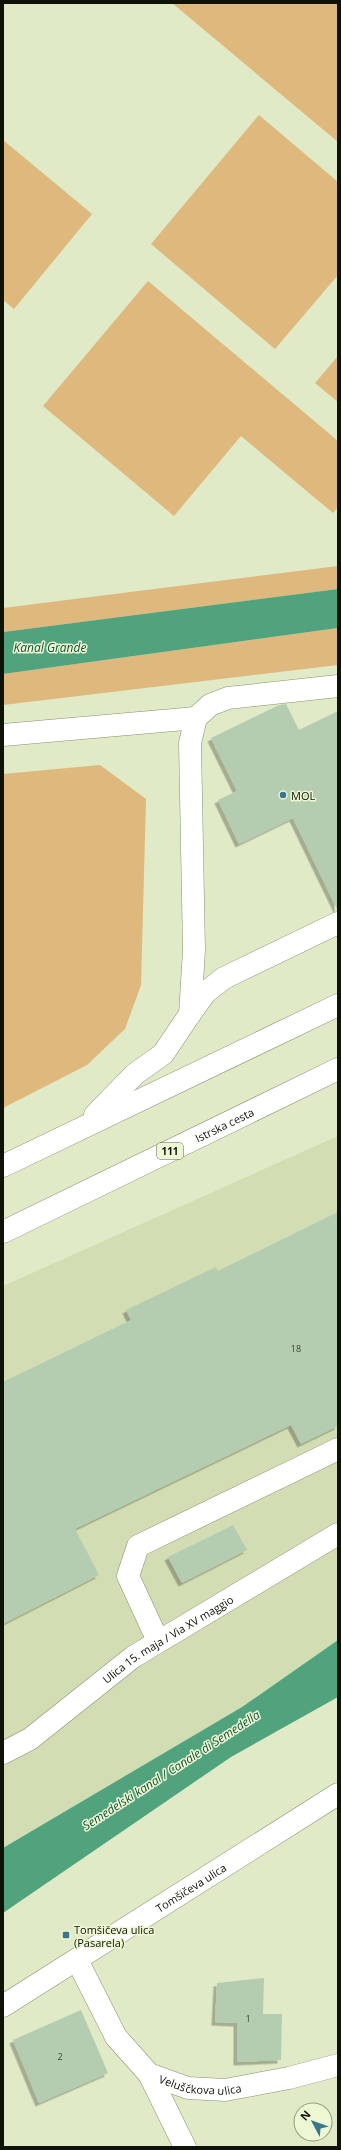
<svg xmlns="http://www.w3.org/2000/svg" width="341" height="2150" font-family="'Open Sans',sans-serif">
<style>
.built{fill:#d2ddb3}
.green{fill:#deb87c}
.water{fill:#51a37e}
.building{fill:#b4cdb0;filter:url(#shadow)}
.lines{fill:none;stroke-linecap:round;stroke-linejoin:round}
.minor-casing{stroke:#889170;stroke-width:23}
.highway-casing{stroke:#889170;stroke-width:23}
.minor{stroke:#fff;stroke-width:22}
.highway{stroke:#fff;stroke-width:22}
.poi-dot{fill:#3a778d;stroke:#edf7d3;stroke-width:1.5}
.labels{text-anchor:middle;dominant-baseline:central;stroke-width:3;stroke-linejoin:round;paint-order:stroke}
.number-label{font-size:9px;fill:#384130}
.shield{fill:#edf7d3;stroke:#525744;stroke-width:1}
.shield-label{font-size:10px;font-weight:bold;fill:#0f1206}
.poi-label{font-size:11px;fill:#0f1206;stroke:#edf7d3;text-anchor:start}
.street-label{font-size:11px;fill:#0f1206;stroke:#edf7d3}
.water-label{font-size:12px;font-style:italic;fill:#0f5137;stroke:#edf7d3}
</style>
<defs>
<filter id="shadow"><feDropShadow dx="-3.5" dy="3.5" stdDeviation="0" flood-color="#0004"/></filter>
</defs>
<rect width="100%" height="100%" fill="#e0eac6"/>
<path class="built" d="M 338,1136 L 338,1640 L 242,1707 L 3,1848 L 3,1286 Z"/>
<g class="green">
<path d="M 172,3 L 338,3 L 338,142 Z"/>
<path d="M 259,115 L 338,182 L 338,275 L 275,349 L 151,244 Z"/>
<path d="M 3,140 L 92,214 L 14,309 L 3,300 Z"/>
<path d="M 148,281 L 338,441 L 338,507 L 333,513 L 241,436 L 174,516 L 43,406 Z"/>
<path d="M 338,356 L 338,402 L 315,383 Z"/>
<path d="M 338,566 L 338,589 L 3,632 L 3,608 Z"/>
<path d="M 338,628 L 338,665 L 3,705 L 3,674 Z"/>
<path d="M 100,765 L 146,799 L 141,985 L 125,1029 L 87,1065 L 3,1108 L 3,774 Z"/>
</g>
<g class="water">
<path d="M 338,589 L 338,628 L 3,674 L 3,632 Z"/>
<path d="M 338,1640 L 338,1697 L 231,1757 L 3,1913 L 3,1848 L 242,1707 Z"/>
</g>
<g class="building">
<path d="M 286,704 L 299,730 L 338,711 L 338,911 L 293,818 L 239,844 L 218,800 L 237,791 L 211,738 L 279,705 Z"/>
<path d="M 338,1212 L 338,1426 L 301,1444 L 291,1425 L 75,1529 L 99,1575 L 3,1624 L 3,1382 L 131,1320 L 126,1310 L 216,1267 L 218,1271 Z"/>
<path d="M 233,1525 L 247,1550 L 182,1583 L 168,1557 Z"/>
<path d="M 264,1978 L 263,2014 L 282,2014 L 281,2060 L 237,2062 L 237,2023 L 215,2022 L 217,1983 Z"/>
<path d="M 81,2010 L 108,2073 L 39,2103 L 13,2040 Z"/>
</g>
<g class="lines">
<g class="minor-casing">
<g id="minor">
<path d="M 3,735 L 196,718"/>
<path d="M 190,1014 L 194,950 L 190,743 L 196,718 L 210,705 L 228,698 L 338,686"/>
<path d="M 190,1014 L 205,993 L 224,978 L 338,923"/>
<path d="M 158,1641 L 128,1576 L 138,1546 L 338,1449"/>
<path id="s1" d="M 3,1753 L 30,1739 L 133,1657 L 338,1534"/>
<path id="s2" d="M 77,1960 L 116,2037 L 149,2074 L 188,2088 L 225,2090 L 289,2078 L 338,2065"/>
<path id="s3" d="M 3,2006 L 338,1794"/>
<path d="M 149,2074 L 185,2147"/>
</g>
</g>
<g class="highway-casing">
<g id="highway">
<path d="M 95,1115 L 135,1074 L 163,1054 L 190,1014"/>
<path d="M 3,1166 L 338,1005"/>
<path id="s4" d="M 3,1232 L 338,1069"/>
</g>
</g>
<use href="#minor" class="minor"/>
<use href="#highway" class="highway"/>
</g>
<g class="poi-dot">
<circle cx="283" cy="795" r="4"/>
<rect x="62" y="1931" width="8" height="8" rx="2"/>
</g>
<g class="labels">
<g class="number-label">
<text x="296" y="1348">18</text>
<text x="248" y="2018">1</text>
<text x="60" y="2056">2</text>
</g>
<rect class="shield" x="157" y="1143" width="26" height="16" rx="3"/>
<g class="shield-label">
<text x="170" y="1151">111</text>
</g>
<g class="poi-label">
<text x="291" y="795">MOL</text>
<text x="74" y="1929">Tomšičeva ulica<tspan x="74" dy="13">(Pasarela)</tspan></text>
</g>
<g class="street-label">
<text stroke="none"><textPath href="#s4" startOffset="246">Istrska cesta</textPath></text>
<text stroke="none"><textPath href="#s1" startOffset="201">Ulica 15. maja / Via XV maggio</textPath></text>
<text stroke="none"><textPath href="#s3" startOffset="222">Tomšičeva ulica</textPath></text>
<text stroke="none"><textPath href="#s2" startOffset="189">Veluščkova ulica</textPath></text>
</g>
<g class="water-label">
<text x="50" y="647">Kanal Grande</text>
<text transform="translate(171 1770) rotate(-33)">Semedelski kanal / Canale di Semedella</text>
</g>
</g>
<rect width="341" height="2150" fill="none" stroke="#0f1206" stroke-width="8"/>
<g transform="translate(313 2122) rotate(311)"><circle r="19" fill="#edf7d3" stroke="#949b81"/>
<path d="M0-3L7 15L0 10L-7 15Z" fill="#3a778d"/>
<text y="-6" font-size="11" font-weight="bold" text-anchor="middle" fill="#0f1206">N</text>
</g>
</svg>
